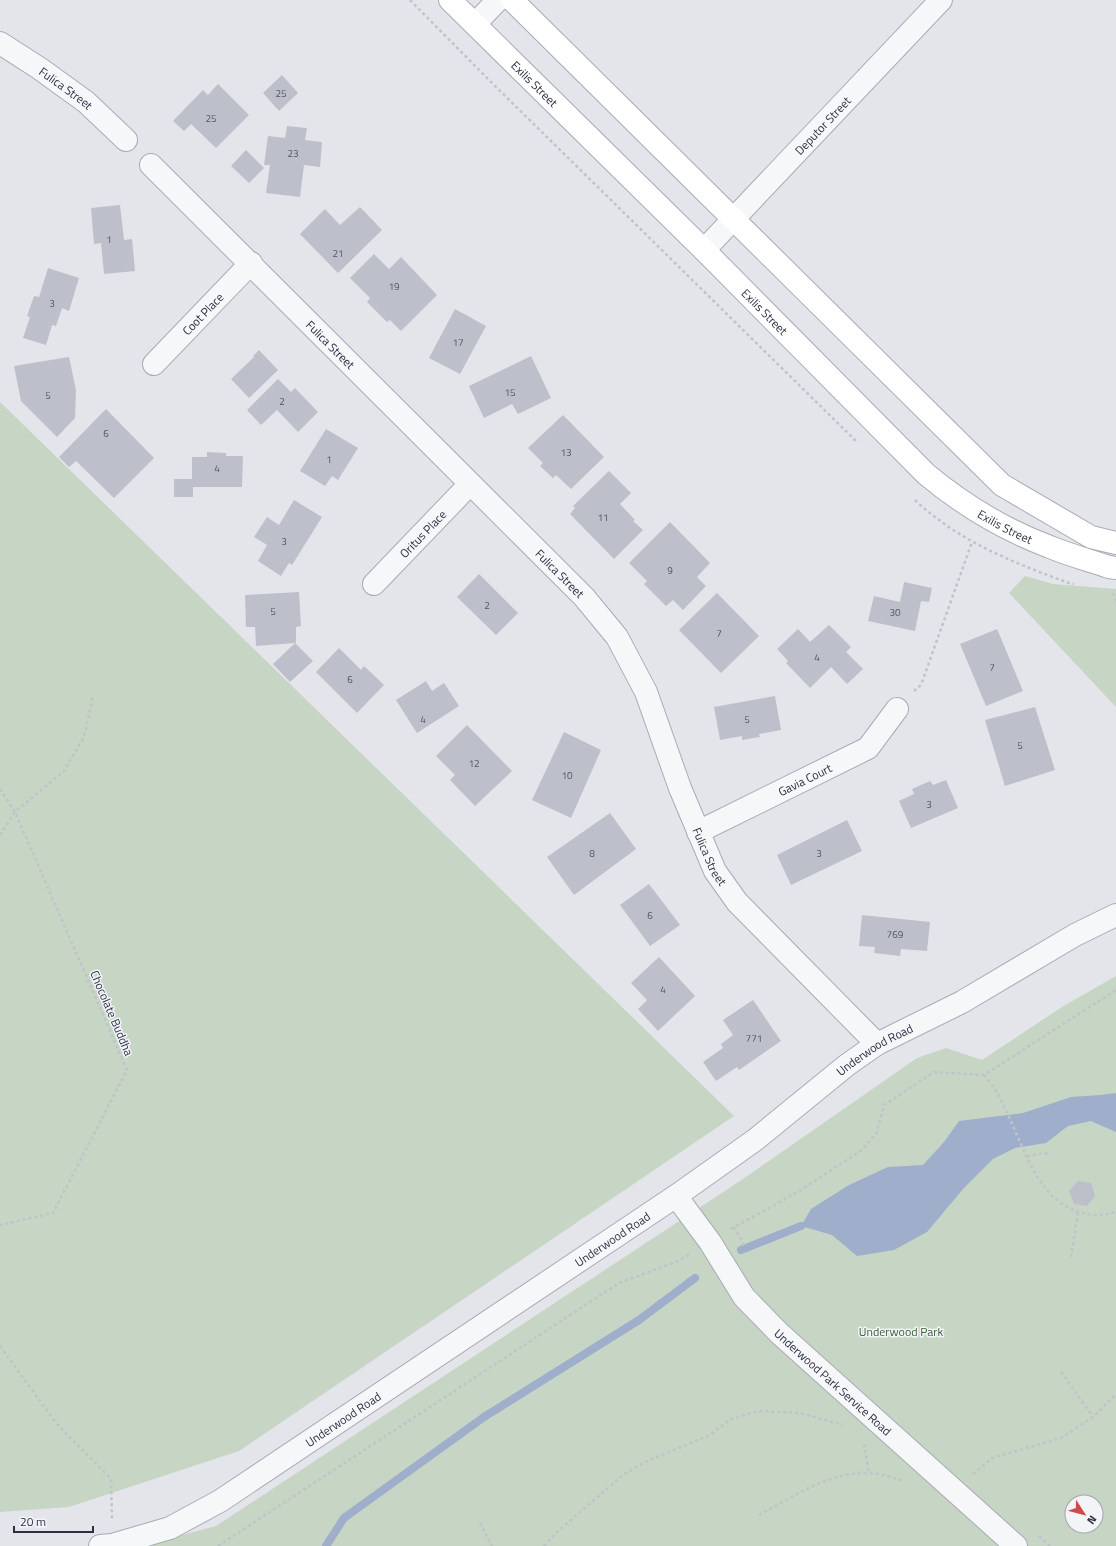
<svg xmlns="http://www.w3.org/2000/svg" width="1116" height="1546" font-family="'Titillium Web',sans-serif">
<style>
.green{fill:#c6d5c4;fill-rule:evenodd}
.water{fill:#9faecb}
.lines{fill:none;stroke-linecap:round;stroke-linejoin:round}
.stream{stroke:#9faecb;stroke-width:8}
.building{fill:#bdc0cb}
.street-casing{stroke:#a8abb6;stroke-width:24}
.secondary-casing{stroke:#a8abb6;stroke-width:24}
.path{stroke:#c1c3ca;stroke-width:2.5;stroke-dasharray:3 3;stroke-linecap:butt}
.street{stroke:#f6f7f9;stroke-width:22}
.secondary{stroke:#fff;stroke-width:22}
.labels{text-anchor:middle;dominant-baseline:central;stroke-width:3;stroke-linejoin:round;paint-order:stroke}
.number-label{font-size:10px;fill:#505466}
.street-label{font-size:12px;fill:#2b3044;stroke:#f3f4f8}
.park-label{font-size:12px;fill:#3a5f38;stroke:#f3f4f8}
</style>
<rect width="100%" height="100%" fill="#e3e5eb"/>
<g class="green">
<path d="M 0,402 L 734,1116 L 239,1451 L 69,1507 L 0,1512 Z"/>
<path d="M 1025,576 L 1053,584 L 1116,589 L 1116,707 L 1009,593 Z"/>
<path d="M 1116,976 L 1116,1546 L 130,1546 L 153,1543 L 216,1526 L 740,1181 L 917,1058 L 946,1048 L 982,1060 L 1062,1007 ZM 1072,1502 L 1096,1502 L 1096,1526 L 1072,1526 Z"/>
</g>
<path class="water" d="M 1116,1093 L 1116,1132 L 1091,1121 L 1068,1126 L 1046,1143 L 1015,1148 L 993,1159 L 963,1189 L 927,1232 L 894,1250 L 857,1256 L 832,1235 L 801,1226 L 811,1209 L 849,1185 L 888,1167 L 923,1165 L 944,1142 L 959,1121 L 1023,1113 L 1071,1097 L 1100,1095 Z"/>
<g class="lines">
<g class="stream">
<path d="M 741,1250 L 801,1226"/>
<path d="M 326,1546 L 344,1518 L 484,1417 L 639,1320 L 695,1278"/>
</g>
</g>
<g class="building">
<path d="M 282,75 L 298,93 L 279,111 L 263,93 Z"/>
<path d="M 218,84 L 249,115 L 216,148 L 191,124 L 184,131 L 173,121 L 203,90 L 208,95 Z"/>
<path d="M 287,126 L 307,128 L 305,140 L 322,142 L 320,167 L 304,165 L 300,197 L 266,193 L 270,165 L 264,165 L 268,136 L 285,138 Z"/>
<path d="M 246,150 L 264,168 L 249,183 L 231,166 Z"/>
<path d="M 120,205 L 124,240 L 132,239 L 135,271 L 104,274 L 101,243 L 94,244 L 91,208 Z"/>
<path d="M 360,207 L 382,230 L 338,273 L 300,234 L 325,209 L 340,225 Z"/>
<path d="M 374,254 L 389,269 L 401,257 L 437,295 L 401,331 L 390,320 L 387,322 L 367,302 L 370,298 L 350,278 Z"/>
<path d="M 48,268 L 79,278 L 69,311 L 62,308 L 56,326 L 52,325 L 46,345 L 23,338 L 30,317 L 27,316 L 34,296 L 39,297 Z"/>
<path d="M 455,309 L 486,326 L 460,374 L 429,358 Z"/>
<path d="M 259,350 L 278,370 L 249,398 L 231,379 L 254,357 L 253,356 Z"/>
<path d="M 531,356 L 551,398 L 518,414 L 512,404 L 484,418 L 469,386 Z"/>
<path d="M 69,357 L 76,390 L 75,418 L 57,437 L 21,401 L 14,366 Z"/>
<path d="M 278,379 L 291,392 L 295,388 L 318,412 L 298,432 L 277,410 L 261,425 L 247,410 Z"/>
<path d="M 106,409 L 154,458 L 114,498 L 76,461 L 69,467 L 59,457 Z"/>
<path d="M 563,415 L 604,457 L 571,489 L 556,475 L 553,478 L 540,466 L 543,463 L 528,448 Z"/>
<path d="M 326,429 L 358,448 L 338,480 L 332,476 L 325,486 L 300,471 Z"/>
<path d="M 207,452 L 226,453 L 226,456 L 243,456 L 242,487 L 193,487 L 193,497 L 174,497 L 174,479 L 192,479 L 192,457 L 207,457 Z"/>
<path d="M 609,471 L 631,493 L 620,504 L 635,520 L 633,521 L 643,530 L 614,559 L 570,514 L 575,508 L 573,506 Z"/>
<path d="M 294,500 L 322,517 L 292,565 L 289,563 L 281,576 L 258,561 L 267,545 L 254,537 L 267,517 L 279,525 Z"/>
<path d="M 670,522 L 710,563 L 697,577 L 706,586 L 683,610 L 673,600 L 666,606 L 644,584 L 647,581 L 629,563 Z"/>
<path d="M 479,574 L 518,613 L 496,635 L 457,597 Z"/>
<path d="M 904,582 L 932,588 L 929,602 L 921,601 L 915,631 L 868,621 L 874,596 L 900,602 Z"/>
<path d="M 299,592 L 301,626 L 296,627 L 296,643 L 295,643 L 313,661 L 290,682 L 273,664 L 295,643 L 256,646 L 255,627 L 246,627 L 245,595 Z"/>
<path d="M 717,593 L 759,636 L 721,673 L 679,630 Z"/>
<path d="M 829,625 L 851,647 L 846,652 L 863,669 L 847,684 L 831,667 L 810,688 L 786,663 L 788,661 L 777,649 L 798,629 L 810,642 Z"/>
<path d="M 997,629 L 1023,691 L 986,706 L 960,644 Z"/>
<path d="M 339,648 L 361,670 L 364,666 L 384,685 L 357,713 L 316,672 Z"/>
<path d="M 426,681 L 432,691 L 444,683 L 459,706 L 417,733 L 396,700 Z"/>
<path d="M 775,696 L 781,730 L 759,734 L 760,737 L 742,740 L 742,736 L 720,740 L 714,707 Z"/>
<path d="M 1035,707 L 1055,770 L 1005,786 L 985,720 Z"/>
<path d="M 467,725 L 512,771 L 475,806 L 450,780 L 455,775 L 436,756 Z"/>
<path d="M 564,732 L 601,750 L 571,818 L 532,800 Z"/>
<path d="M 946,780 L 958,808 L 911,828 L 899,801 L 914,794 L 912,789 L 930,781 L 933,785 Z"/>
<path d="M 610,813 L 636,849 L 574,895 L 547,857 Z"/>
<path d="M 847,820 L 862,851 L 791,885 L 777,855 Z"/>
<path d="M 649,884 L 680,925 L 650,946 L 620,905 Z"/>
<path d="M 862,915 L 930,922 L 927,951 L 901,949 L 900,956 L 874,953 L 875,947 L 859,946 Z"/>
<path d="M 659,957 L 695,996 L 658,1031 L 638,1009 L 647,1000 L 631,983 Z"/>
<path d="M 753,1000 L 781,1041 L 739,1070 L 737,1067 L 716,1081 L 703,1062 L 723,1048 L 721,1044 L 733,1035 L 723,1020 Z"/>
<path d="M 1078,1181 L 1091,1183 L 1095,1196 L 1087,1206 L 1074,1204 L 1069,1191 Z"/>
</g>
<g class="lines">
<g class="street-casing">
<g id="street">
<path d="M 475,24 L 498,0"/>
<path id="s1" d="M 0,43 L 39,68 L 86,102 L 126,140"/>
<path id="s2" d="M 151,165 L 584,597 L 617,637 L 646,692 L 680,788 L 715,871 L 737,902 L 877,1044"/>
<path id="s3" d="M 704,250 L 941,0"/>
<path id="s4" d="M 154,364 L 251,263"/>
<path id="s5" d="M 374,584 L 470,484"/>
<path id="s6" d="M 698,832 L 868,748 L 897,709"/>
<path id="s7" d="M 676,1196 L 710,1242 L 744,1297 L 779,1333 L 1016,1546"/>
<path id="s8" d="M 100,1546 L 112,1545 L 170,1528 L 220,1501 L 676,1196 L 755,1140 L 847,1065 L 877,1044 L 962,1002 L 1075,935 L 1116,915"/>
</g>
</g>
<g class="secondary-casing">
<g id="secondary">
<path id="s9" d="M 450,0 L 704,250 L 926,474 C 963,505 1005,530 1050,547 C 1069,555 1089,560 1109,567 L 1116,568"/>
<path d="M 512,0 L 1002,485 L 1091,537 L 1116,543"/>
</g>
</g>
<g class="path">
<path d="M 410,0 L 490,81 L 858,443"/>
<path d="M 915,500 C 958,541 1014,563 1069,583 L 1074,584"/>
<path d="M 1113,593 L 1116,601"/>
<path d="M 914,691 L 921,685 L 972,542"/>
<path d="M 0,789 L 15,812 L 127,1070 L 53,1213 L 0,1225"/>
<path d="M 0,835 L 15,812 L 64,771 L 84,737 L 93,696"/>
<path d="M 984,1075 C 1022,1116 1025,1210 1095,1215 C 1101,1216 1109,1213 1116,1212"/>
<path d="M 1027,1157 L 1043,1153 L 1051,1154"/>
<path d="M 734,1227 L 742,1241 L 745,1248"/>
<path d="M 731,1229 L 801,1190 L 862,1150 L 877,1132 L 884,1105 L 934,1072 L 984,1075 L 1116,990"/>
<path d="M 1071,1257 L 1078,1212"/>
<path d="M 0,1346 L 56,1423 L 111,1479 L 112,1520"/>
<path d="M 1061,1372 L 1093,1417"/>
<path d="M 864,1444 L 869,1473"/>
<path d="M 973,1474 L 992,1458 L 1061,1438 L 1093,1417 L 1116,1394"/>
<path d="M 759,1515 C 793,1497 828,1472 868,1473 C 880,1473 893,1478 905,1481"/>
<path d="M 480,1523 L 492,1546"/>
<path d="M 1039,1536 L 1050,1546"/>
<path d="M 218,1546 L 619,1283 L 678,1261 L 689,1255"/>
<path d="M 544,1546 L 557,1532 L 623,1475 L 645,1462 L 710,1435 L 731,1419 L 758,1411 L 800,1413 L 843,1425"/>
</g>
<use href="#street" class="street"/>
<use href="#secondary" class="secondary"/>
</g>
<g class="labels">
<g class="number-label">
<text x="281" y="93">25</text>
<text x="211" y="118">25</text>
<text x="293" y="153">23</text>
<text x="109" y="239">1</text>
<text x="338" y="253">21</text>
<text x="394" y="286">19</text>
<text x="52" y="303">3</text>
<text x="458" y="342">17</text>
<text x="510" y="392">15</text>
<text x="48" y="395">5</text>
<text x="282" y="401">2</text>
<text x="106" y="433">6</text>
<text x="566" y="452">13</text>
<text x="329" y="459">1</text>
<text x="217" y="468">4</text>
<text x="603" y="517">11</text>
<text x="284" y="541">3</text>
<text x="670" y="570">9</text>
<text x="487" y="605">2</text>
<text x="273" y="611">5</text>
<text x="895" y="612">30</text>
<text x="719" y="633">7</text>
<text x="817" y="657">4</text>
<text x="992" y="667">7</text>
<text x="350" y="679">6</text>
<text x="423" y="719">4</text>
<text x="747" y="719">5</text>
<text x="1020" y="745">5</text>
<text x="474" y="763">12</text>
<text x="567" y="775">10</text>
<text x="929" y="804">3</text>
<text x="592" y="853">8</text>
<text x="819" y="853">3</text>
<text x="650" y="915">6</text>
<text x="895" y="934">769</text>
<text x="663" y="989">4</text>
<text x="754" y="1038">771</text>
</g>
<g class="street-label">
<text stroke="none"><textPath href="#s9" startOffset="119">Exilis Street</textPath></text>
<text stroke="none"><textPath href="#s1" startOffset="80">Fulica Street</textPath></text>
<text stroke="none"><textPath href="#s3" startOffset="172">Deputor Street</textPath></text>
<text stroke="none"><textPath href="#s9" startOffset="443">Exilis Street</textPath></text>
<text stroke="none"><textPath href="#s4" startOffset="70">Coot Place</textPath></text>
<text stroke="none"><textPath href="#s2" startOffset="254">Fulica Street</textPath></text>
<text stroke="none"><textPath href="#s9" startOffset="767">Exilis Street</textPath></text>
<text stroke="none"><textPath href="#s5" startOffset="70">Oritus Place</textPath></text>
<text stroke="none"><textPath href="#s2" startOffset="578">Fulica Street</textPath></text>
<text stroke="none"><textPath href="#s6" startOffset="119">Gavia Court</textPath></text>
<text stroke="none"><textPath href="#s2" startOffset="902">Fulica Street</textPath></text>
<text transform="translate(112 1013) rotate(67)">Chocolate Buddha</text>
<text stroke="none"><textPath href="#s8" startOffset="925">Underwood Road</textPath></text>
<text stroke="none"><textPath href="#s8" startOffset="601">Underwood Road</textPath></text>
<text stroke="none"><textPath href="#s7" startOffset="245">Underwood Park Service Road</textPath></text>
<text stroke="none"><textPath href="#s8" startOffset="277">Underwood Road</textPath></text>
</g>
<g class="park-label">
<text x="901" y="1331">Underwood Park</text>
</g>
</g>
<g transform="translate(1084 1514) rotate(126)"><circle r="19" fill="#f3f4f8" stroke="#a3a6b0"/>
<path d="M0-3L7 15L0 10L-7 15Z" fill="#ce4a4b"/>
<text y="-6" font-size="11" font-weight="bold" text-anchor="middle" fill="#2b3044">N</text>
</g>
<path d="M14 1526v6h79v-6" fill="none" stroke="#2b3044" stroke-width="2"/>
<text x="20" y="1526" font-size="12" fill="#2b3044" stroke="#f3f4f8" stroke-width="3" paint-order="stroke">20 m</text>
</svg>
